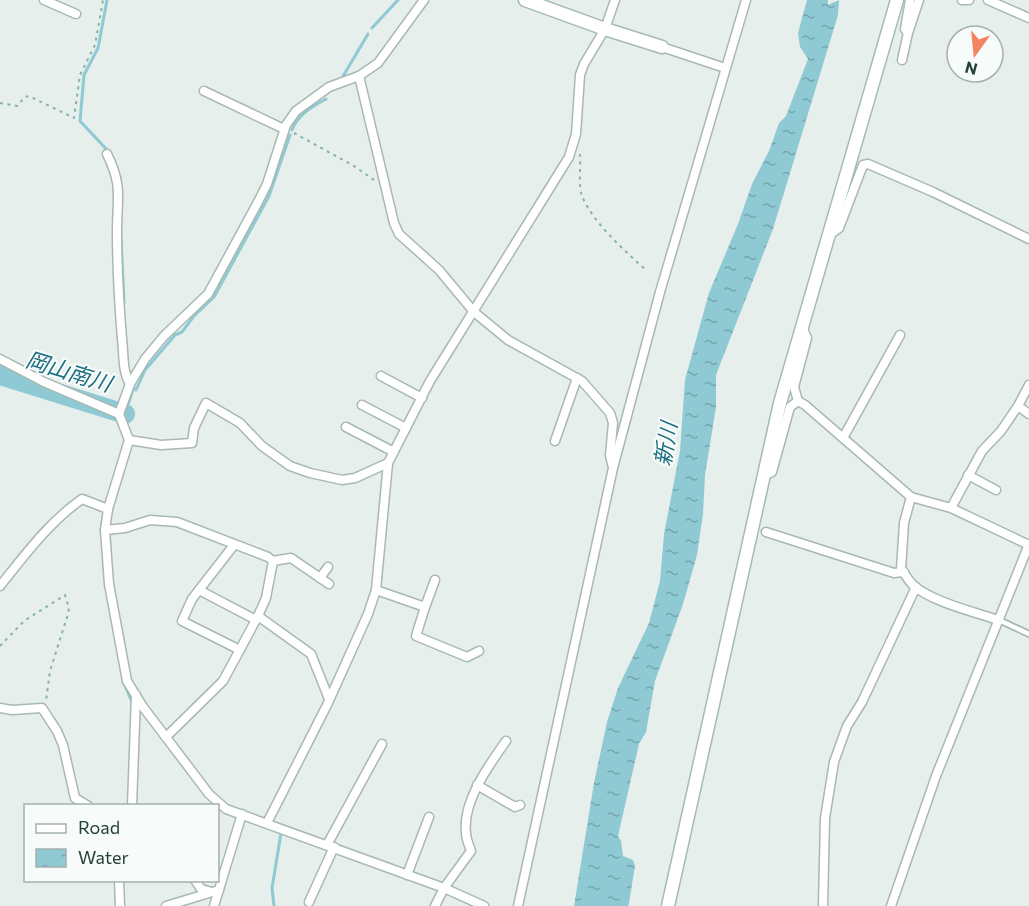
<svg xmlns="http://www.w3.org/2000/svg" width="1029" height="906" font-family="Commissioner,'Noto Sans JP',sans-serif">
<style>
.water{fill:url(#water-ripples)}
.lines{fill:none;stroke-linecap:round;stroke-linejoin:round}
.stream{stroke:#8ec9d4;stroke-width:3}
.river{stroke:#8ec9d4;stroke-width:20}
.lane-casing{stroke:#a8b8b2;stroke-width:8}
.street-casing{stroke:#a8b8b2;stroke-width:11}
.secondary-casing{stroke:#a4bbb3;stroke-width:15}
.path{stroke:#86b3a5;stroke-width:2;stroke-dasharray:3 4.5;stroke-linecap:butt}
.lane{stroke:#fff;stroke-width:4.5}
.street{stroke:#fff;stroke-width:8}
.secondary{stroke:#fff;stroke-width:12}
.labels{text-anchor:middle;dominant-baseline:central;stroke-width:4.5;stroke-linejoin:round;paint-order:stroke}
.water-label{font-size:22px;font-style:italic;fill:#1c6f80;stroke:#f7fbf9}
</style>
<defs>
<pattern id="water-ripples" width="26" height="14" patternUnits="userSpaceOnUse" patternTransform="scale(1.5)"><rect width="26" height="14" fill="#8ec9d4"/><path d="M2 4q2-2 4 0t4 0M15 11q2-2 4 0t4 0" fill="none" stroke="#74a5ad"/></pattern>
</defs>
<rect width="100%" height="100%" fill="#e6efeb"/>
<path class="water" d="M 807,0 L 828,0 L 828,5 L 839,0 L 838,15 L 773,229 L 716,375 L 716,407 L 705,475 L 703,514 L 697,555 L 683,604 L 655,681 L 646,732 L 639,744 L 618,836 L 621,841 L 623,856 L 633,860 L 635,866 L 629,903 L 628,906 L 574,906 L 594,783 L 607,722 L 618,688 L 649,623 L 660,581 L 664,534 L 680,451 L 685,380 L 699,329 L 709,293 L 738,224 L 752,184 L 769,151 L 779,123 L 786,116 L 808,59 L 800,47 L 798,33 Z"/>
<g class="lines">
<g class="stream">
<path d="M 107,0 L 98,48 L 84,75 L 80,121 L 110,153"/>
<path d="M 372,28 L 398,0"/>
<path d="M 342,78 L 368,34"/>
<path d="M 292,130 C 297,115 313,106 326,99"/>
<path d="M 120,178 L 122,193"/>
<path d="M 121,238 L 124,303"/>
<path d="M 136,390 L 145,370 L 175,335 L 182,332 L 194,316 L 214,297 L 269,196 L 290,135"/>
<path d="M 125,414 L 134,386 L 132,384"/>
<path d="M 101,532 L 104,512"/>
<path d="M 123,681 L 132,702"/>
<path d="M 116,885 L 116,900"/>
<path d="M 274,906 L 272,888 L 281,833"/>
</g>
<path class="river" d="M 0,375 L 125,414"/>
<g class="lane-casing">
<path id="lane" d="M 999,620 L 1029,634"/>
</g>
<g class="street-casing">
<g id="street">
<path d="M 44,0 L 76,14"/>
<path d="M 424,0 L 378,63 L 359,76 L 329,87 L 296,111 L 286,125 L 267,184 L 258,202 L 208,294 L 164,336 L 145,359 L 130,384 L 119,414 L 129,440 L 108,509 L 105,530 L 109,584 L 127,681 L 143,707 L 209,794 L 226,809 L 444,888 L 484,906"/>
<path d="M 910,0 L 905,29 L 908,33 L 919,0"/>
<path d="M 962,0 L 969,0"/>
<path d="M 988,0 L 1029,18"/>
<path d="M 662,47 L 725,68"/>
<path d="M 902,60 L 908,33"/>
<path d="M 359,76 L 394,223 L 399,234 L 439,270 L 474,312 L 508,340 L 582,381 L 610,413 L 613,423 L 610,455 L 612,464"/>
<path d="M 204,91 L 284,129"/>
<path d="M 107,154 C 123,186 117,198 117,231 C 117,267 119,303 122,339 C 124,354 122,371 130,384"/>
<path d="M 828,236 L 839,228 L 863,165 L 868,164 L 933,192 L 1029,239"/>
<path d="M 0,359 L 44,382 L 119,414"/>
<path d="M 381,376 L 422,398"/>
<path d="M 1029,385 L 1018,406 L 1029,414"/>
<path d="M 798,401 L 794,387 L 807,338 L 802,327"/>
<path d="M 362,405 L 406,428"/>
<path d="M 346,427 L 394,452"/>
<path d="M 843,438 L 900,335"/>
<path d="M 129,440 L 161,445 L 192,443 L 194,428 L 206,403 L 240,423 L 262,446 L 290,466 L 310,473 L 342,480 L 355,478 L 388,463"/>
<path d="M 555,441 L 577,378"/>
<path d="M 968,475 L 996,490"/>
<path d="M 763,476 L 772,472 L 790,407 L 798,401 L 805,405 L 911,497 L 951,508 L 1029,545"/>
<path d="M 911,497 L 904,523 L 901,569 C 905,574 908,580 913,585 C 930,601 974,612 998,620"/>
<path d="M 951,508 L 982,451 L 1001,431 L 1018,406"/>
<path d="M 105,530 L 125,528 L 150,520 L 177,522 L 268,557 L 273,561 L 266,598 L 258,616 L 311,654 L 329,699"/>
<path d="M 766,532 L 894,573 L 904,572"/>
<path d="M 234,545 L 192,599 L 182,621 L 240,650"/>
<path d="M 273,561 L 291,558 L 329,584"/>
<path d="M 320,578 L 328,567"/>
<path d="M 0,586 C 25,555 49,522 82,499 L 108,509"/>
<path d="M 199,590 L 256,620"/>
<path d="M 376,590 L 425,607 L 416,636 L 467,657 L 479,651"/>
<path d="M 425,607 L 435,580"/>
<path d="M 0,708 L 12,710 L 42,708 L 57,731 L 63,745 L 75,798 L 88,806"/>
<path d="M 166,737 L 223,681 L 258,616"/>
<path d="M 477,785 L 515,807 L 520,805"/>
<path d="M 132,806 L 136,695"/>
<path d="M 267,823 L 327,705 L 368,614 L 376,590 L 388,463 L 430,381 L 569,157 L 576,134 L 580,75 L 584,64 L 605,29 L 615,0"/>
<path d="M 327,845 L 382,744"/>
<path d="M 407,875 L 429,817"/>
<path d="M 119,880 L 120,906"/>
<path d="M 195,880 L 201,889 L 212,892"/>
<path d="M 309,902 L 334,847"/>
<path d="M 166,906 L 219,890"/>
<path d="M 214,906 L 242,814"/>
<path d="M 435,906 L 444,888 L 471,851 C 469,845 466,839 466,833 C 462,802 489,765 506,741"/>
<path d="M 518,906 L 613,468 L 660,292 L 746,0"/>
<path d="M 823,906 L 825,818 L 834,762 L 847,726 L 862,702 L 916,587"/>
<path d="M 891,906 L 936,776 L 1029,544"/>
</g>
</g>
<g class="secondary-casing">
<g id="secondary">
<path d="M 525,0 L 605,29 L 662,47"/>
<path d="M 668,906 L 780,403 L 897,0"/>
</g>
</g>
<g class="path">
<path d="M 0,103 L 17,106 L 25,97 L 29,96 L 74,118 L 80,75 L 95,45 L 103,0"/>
<path d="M 294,133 L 354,166 L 374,180"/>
<path d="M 580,154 C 581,166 578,185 582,196 C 593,223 626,252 647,271"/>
<path d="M 0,646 L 24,621 L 65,595 L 69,608 L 68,614 L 50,671 L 46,701"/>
</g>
<use href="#lane" class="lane"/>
<use href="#street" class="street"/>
<use href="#secondary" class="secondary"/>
</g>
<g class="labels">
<g class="water-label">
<text transform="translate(69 371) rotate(17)">岡山南川</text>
<text transform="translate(665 444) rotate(-81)">新川</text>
</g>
</g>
<rect x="24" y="804" width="195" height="78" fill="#f7fbf9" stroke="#a3b1ad" stroke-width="1.5"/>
<rect x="36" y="824" width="30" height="9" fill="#ffffff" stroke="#a3b1ad" stroke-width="1.5"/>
<text x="78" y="834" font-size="18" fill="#24423a">Road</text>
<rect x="36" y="849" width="30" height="18" fill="url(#water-ripples)" stroke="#a3b1ad" stroke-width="1.5"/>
<text x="78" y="864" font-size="18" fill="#24423a">Water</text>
<g transform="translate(975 54) rotate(195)"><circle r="28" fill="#f7fbf9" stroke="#a3b1ad" stroke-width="1.5"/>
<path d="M0-4.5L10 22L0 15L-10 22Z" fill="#f4845f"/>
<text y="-9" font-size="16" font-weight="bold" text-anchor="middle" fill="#24423a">N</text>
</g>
</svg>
